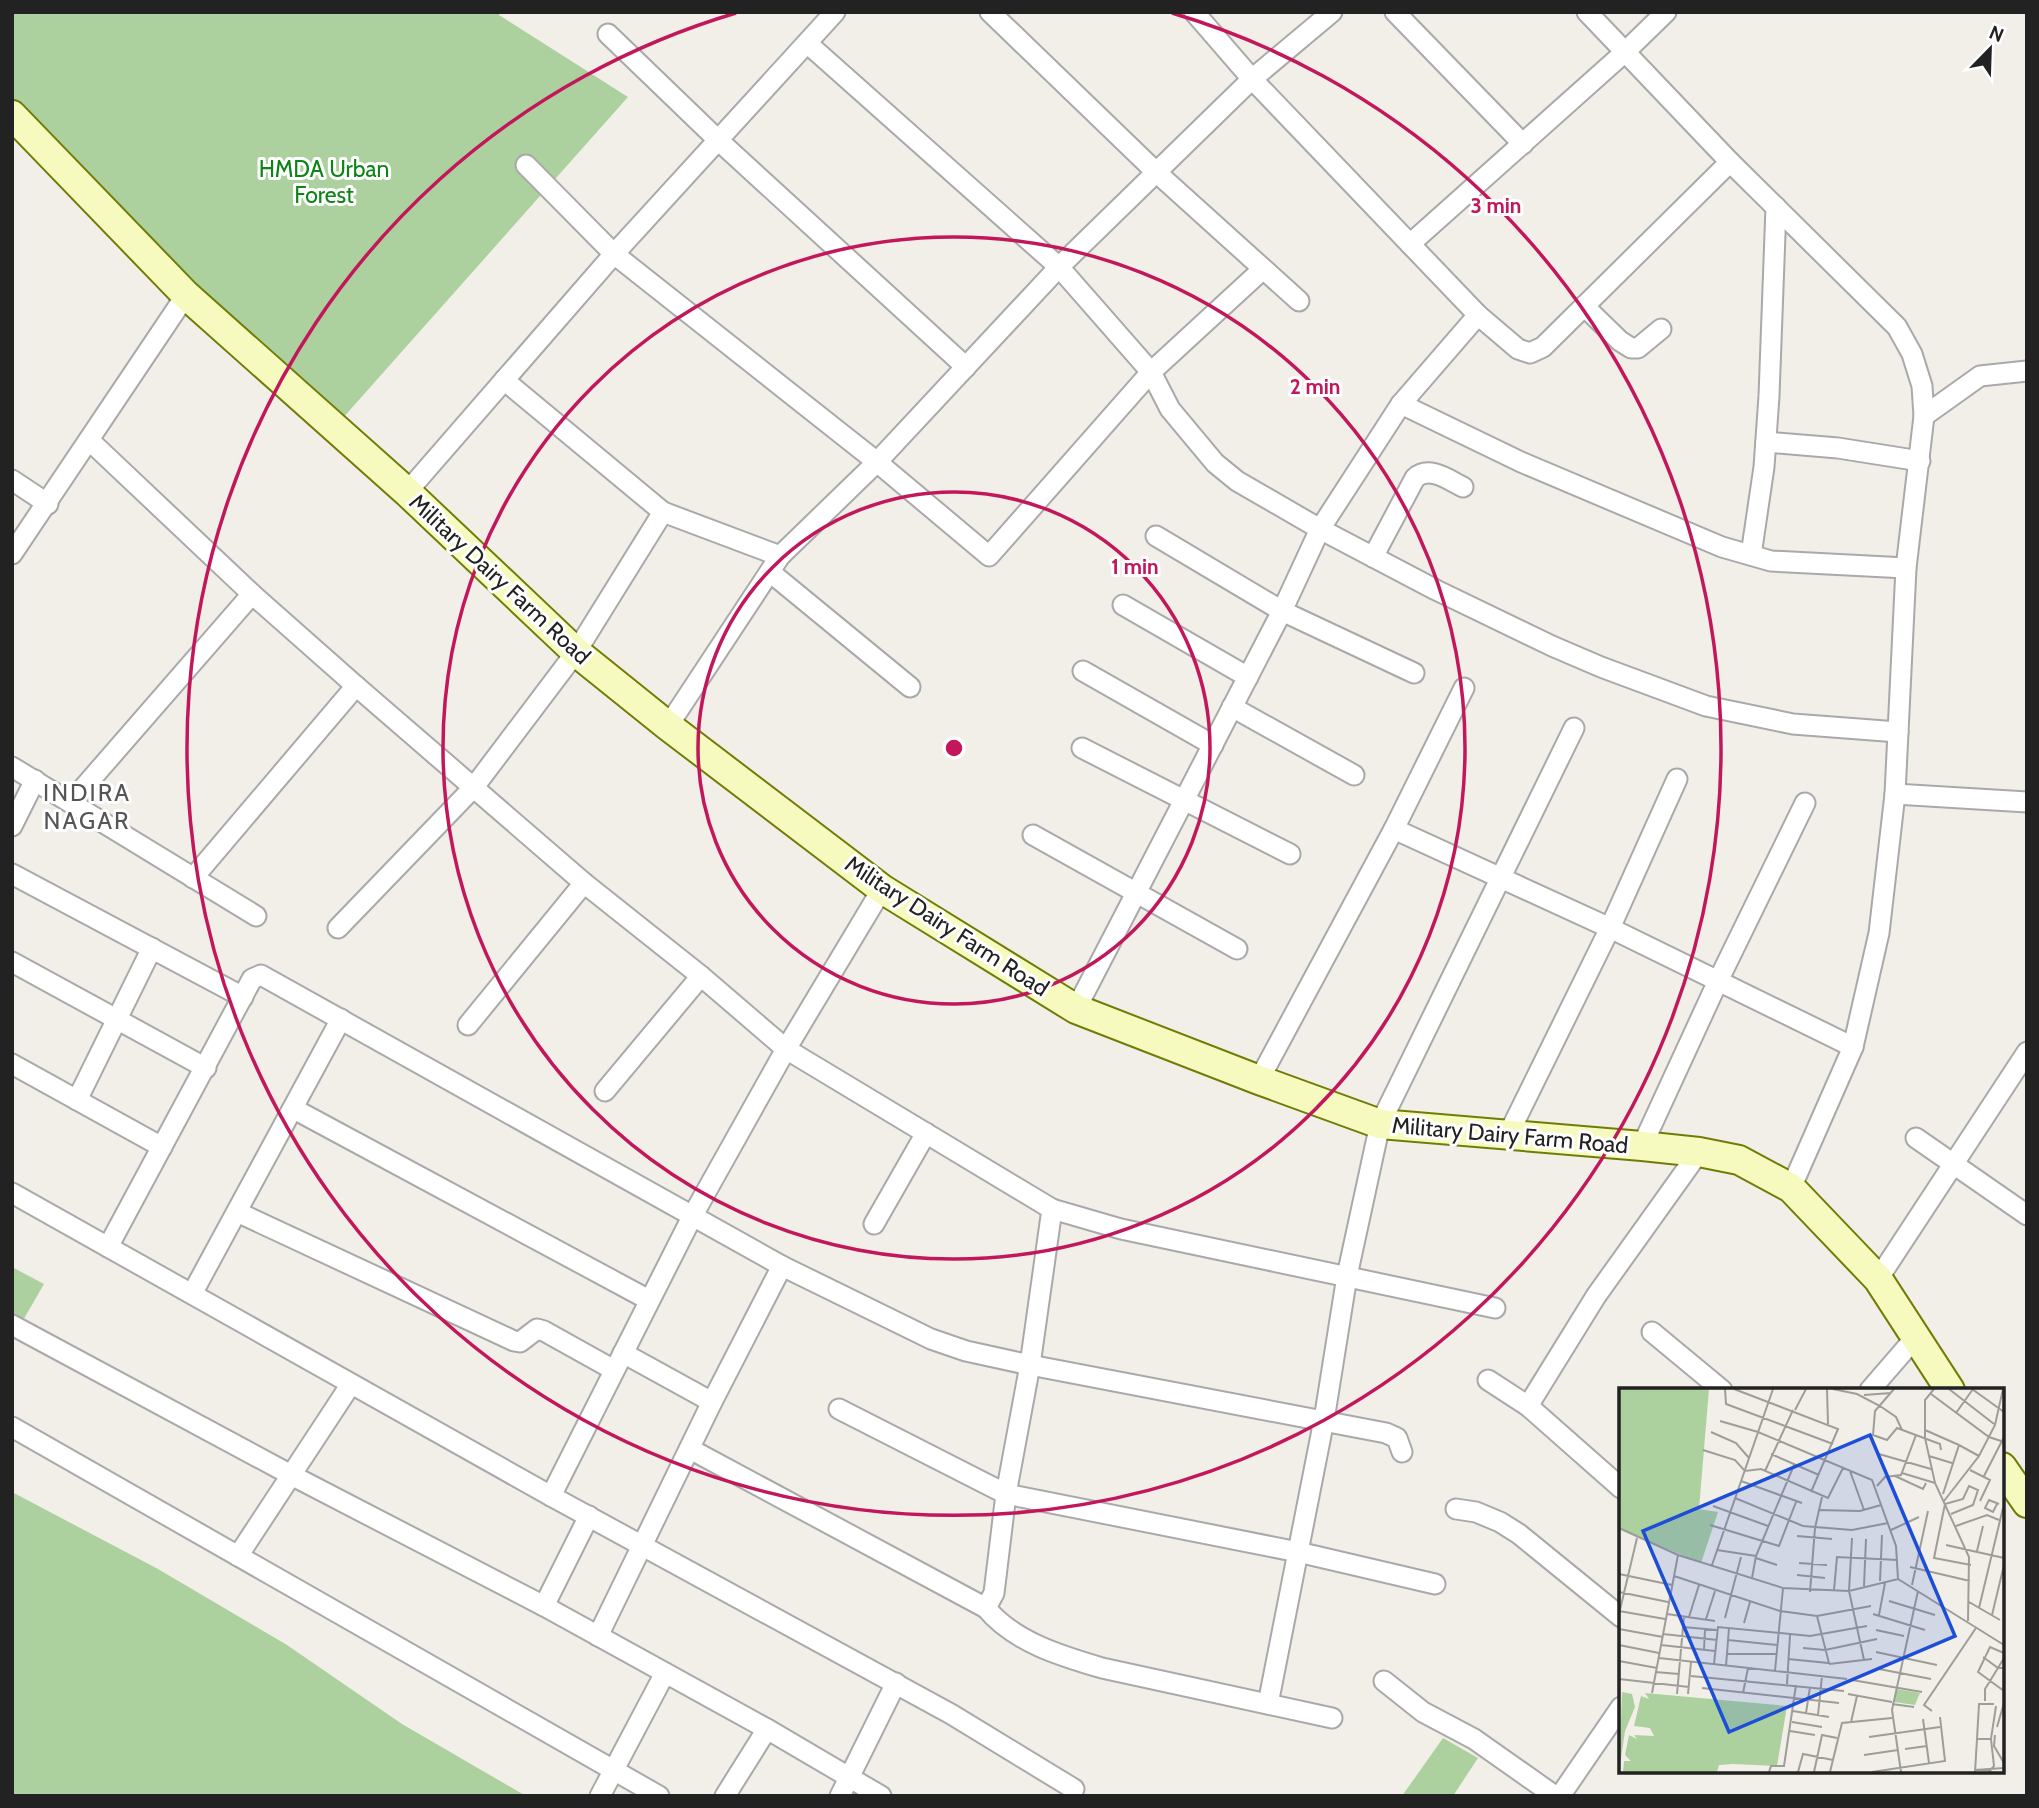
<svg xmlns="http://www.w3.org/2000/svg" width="2039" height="1808" font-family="Cabin,sans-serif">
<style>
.forest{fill:#add19e}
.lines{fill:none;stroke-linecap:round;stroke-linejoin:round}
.minor-casing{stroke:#a9a9a9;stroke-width:23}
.secondary-casing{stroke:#707d05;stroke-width:32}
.minor{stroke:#fff;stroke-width:19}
.secondary{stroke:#f7fabf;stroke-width:28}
.ring{fill:none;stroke:#c2185b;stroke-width:3.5}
.labels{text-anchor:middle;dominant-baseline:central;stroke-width:6;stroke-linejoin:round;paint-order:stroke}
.park-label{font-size:23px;fill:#0c8416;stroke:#fff}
.street-label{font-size:23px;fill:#222;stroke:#fff}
.neighbourhood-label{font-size:24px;letter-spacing:2px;fill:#555;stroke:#fff}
.inset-road{fill:none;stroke:#9f9d99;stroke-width:2}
.view{fill:#1d4ed8;fill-opacity:0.15;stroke:#1d4ed8;stroke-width:3.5}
.inset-edge{fill:none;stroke:#222;stroke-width:3.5}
.centre{fill:#c2185b;stroke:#fff;stroke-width:3.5}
.ring-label{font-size:21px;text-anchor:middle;font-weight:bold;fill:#c2185b;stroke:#fff;stroke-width:6;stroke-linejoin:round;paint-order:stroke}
</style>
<rect width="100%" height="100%" fill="#f2efe9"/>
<g class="forest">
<path d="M 12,12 L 500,12 L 499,15 L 628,97 L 334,428 L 12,113 Z"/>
<path d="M 12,1267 L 44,1284 L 22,1322 L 12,1317 Z"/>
<path d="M 12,1492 L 158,1569 L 287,1645 L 402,1724 L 526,1796 L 12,1796 Z"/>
<path d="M 1443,1738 L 1478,1758 L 1453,1796 L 1402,1796 Z"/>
</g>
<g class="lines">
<g class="minor-casing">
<g id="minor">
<path d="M 990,12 L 1156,172 L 1299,301"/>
<path d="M 1194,12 L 1252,79 L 1478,315 L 1518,349 L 1530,353 L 1543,347 L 1730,162"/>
<path d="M 1395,12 L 1523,144"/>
<path d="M 1587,12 L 1730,162 L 1897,327 L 1912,354 L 1922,386 L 1924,416 L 1906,568 L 1895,794 L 1879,933 L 1853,1047 L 1791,1188"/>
<path d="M 608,34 L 718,140 L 966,367"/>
<path d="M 807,43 L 1059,267 L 1151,372 L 1170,409 L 1215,463 L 1237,481 L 1320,529 L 1436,590 L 1552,646 L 1601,667 L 1706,706 L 1793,724 L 1898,732"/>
<path d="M 526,165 L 614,254 L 877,462 L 989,556 L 1151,372 L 1263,269"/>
<path d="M 1410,244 L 1625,52 L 1666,12"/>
<path d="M 1584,306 L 1620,341 L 1631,348 L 1638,348 L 1661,329"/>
<path d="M 504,380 L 663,512 L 780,556"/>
<path d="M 1401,404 L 1521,462 L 1722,547 L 1771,561 L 1906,568"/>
<path d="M 1924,416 L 1980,376 L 2027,371"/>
<path d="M 89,440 L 252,594 L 356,686 L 584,883 L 701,976 L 786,1049 L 1052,1209 L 1121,1229 L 1495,1308"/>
<path d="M 1766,442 L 1838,448 L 1920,461"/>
<path d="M 12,480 L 48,504"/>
<path d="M 407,492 L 614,254 L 835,12"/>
<path d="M 1156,536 L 1282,611 L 1414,673"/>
<path d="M 12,554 L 186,295"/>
<path d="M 1751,555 L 1764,467 L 1769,396 L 1776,207"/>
<path d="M 1373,557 L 1415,478 C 1429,465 1449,480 1463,487"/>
<path d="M 770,572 L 910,687"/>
<path d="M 1123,605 L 1248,677"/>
<path d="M 1083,671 L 1213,745"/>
<path d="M 1232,707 L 1354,775"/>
<path d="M 668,726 L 780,556 L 877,462 L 1059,267 L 1252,79 L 1332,12"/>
<path d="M 1082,748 L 1290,854"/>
<path d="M 12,767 L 256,916"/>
<path d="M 1895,794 L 2027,802"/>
<path d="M 72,801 L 252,594"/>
<path d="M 12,826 L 35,780"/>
<path d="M 1394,829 L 1464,688"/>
<path d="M 1033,835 L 1237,949"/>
<path d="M 12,874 L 243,997"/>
<path d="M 193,878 L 356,686"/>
<path d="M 338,928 L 474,787 L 576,652 L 663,512"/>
<path d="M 12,962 L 206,1068"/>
<path d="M 1076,1009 L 1282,611 L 1320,529 L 1401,404 L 1478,315"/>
<path d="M 468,1025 L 584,883"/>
<path d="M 12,1064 L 162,1147"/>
<path d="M 1259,1080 L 1394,829 L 1610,928 L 1853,1047"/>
<path d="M 605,1091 L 701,976"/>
<path d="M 77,1100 L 152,948"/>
<path d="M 294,1109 L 649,1300"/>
<path d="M 1508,1135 L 1610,928 L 1677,779"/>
<path d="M 1916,1138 L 2027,1215"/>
<path d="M 1642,1146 L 1718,981 L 1805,803"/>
<path d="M 12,1193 L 551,1496 L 951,1714 L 1074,1789"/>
<path d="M 237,1212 L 514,1341 L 520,1342 L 537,1329 L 544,1331 L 614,1370"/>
<path d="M 874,1224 L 926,1133"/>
<path d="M 108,1247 L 252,979 L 261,975 L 782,1266 L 931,1339 L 966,1351 L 1030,1365 L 1386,1433 L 1397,1438 L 1402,1452"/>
<path d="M 1878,1279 L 2027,1052"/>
<path d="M 192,1294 L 341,1019"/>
<path d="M 12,1325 L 293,1476 L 544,1606 L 767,1729 L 881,1796"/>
<path d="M 1652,1332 L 1722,1390"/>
<path d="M 623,1353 L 712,1402"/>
<path d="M 1488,1380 L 1528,1406 L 1621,1488"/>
<path d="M 1870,1390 L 1915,1338"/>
<path d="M 1528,1406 L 1596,1296 L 1699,1152"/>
<path d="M 839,1409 L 1006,1494 L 1298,1552 L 1435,1584"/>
<path d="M 12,1427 L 659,1796"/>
<path d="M 690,1449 L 986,1608 L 994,1593 L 1006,1494 L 1030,1365 L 1052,1209"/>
<path d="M 551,1496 L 693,1215 L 786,1049 L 882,889"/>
<path d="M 1456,1509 L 1476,1512 L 1500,1522 L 1519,1534 L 1621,1617"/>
<path d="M 238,1556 L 351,1384"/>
<path d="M 544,1606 L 589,1516"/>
<path d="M 986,1608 C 1014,1642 1061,1656 1102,1668 L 1332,1718"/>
<path d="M 598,1636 L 712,1402 L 782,1266"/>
<path d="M 1384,1681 L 1423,1712 L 1474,1739 L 1555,1796"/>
<path d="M 1268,1704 L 1324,1420 L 1347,1276 L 1380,1124 L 1574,728"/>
<path d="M 600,1796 L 665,1673"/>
<path d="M 725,1796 L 767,1729"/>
<path d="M 840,1796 L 896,1683"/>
<path d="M 1560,1796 L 1621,1707"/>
</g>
</g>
<g class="secondary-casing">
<g id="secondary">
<path d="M 12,115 L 186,295 L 407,492 L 576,652 L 668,726 L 882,889 L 1076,1009 L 1259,1080 L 1380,1124 L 1642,1146 L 1699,1152 L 1739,1160 L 1791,1188 L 1878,1279 L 1950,1390"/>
<path d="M 2002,1467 L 2027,1503"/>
</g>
</g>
<use href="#minor" class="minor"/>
<use href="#secondary" class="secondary"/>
</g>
<g class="ring">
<circle cx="954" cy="748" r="256"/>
<circle cx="954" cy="748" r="511"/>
<path d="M1172 13A767 767 0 1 1 736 13"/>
</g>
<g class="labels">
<g class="park-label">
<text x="324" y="169">HMDA Urban<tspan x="324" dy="26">Forest</tspan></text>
</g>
<g class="street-label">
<text transform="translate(500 579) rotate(43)">Military Dairy Farm Road</text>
<text transform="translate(947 926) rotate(33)">Military Dairy Farm Road</text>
<text transform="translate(1510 1135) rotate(5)">Military Dairy Farm Road</text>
</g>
<g class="neighbourhood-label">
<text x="87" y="792">INDIRA<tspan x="87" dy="28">NAGAR</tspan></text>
</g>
</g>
<g transform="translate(1619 1388)">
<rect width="385" height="385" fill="#f2efe9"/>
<path d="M 0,1 L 90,1 L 80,121 L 99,124 L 82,175 L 0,141 ZM 277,301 L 301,305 L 296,317 L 275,314 ZM 3,304 L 13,306 L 16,319 L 6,343 L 0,384 ZM 26,305 L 168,318 L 158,378 L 114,376 L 100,377 L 98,384 L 4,384 L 5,373 L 12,373 L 6,367 L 10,347 L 18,351 L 15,347 L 35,348 L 31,340 L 15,338 L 22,308 L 30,311 Z" fill="#add19e"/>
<path class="inset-road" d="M 106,1 L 107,16 L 214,56M 115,1 L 219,41 L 192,104M 208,1 L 209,36M 214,1 L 238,6 L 261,18 L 277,29 L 283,42M 275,1 L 256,23 L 254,47 L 268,52 L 278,40 L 321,56 L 322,62M 315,1 L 306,12 L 306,50 L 316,95 L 350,169 L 349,233M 330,1 L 375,36M 353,1 L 385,24M 312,6 L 370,49 L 385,54M 245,7 L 272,5M 176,22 L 187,1M 337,25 L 354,1M 101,33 L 139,44 L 253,92 L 277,158 L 279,191M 306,42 L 340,57M 92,44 L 117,55 L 130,70M 84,62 L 116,72 L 126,83 L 142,81 L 209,110 L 224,80M 152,66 L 200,87M 260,66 L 312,81M 310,68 L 333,75M 351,82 L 371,92 L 361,113M 146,83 L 174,22M 231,83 L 245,122M 283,85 L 316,95M 276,88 L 304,101 L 307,95M 365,88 L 385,49M 122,93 L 183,115M 258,98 L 266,89 L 282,87 L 297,47M 324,106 L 340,57 L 360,68M 116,110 L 184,138 L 233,142 L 269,135M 325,113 L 360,68 L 376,37 L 384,1M 378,116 L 374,124 L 366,120 L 370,112 L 380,116M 94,118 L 149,138M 199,122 L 241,123 L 262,117M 332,126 L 354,117 L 359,102 L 350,98 L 344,111 L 326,116 L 315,170 L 352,177M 91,137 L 160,158 L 177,114M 337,138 L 368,127 L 380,132M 0,140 L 59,167 L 164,200 L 230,203 L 279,191 L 385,257M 272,142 L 300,129M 178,148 L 213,151M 233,150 L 230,203 L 245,272M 327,157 L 385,170M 98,162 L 137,168M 358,163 L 364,138M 137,170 L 158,177M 180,175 L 208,177M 93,177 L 154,1M 291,179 L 351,193M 0,186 L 53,197M 178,187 L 206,190M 55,188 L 161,223 L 198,228 L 252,218M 133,190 L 137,168 L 175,77M 261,193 L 263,147M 293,197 L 309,123M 245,198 L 247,151M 215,202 L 218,169 L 279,172M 0,204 L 49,214M 191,204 L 196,140 L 203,109M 270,213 L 316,227M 350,214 L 381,232M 360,220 L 384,120M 0,223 L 46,231M 0,226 L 18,150M 48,226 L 96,233M 254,226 L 306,242M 260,227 L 266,195M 373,227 L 385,177M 70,229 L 80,197M 106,230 L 122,169M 87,231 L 96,203M 125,235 L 131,214M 64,239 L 98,242M 0,241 L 44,249M 257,242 L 285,248M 44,246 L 98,252M 109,252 L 158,257M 0,257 L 40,265M 42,257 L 96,263M 184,260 L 206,262 L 258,251M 85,262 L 86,241M 257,264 L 318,277M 385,265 L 371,259 L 359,284 L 385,303M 108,266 L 157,266M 364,269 L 379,280 L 385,270M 40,270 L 228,291M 169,271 L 210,275 L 198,228M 0,273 L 38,280M 95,276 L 99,239 L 191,248 L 248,238M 210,276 L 253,271M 107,278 L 110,240M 260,281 L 312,291M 156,283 L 164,200M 36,284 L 60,286M 72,288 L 225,303M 0,291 L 70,299M 233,292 L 303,304M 168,296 L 171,247M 83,300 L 220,315M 33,305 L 59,167M 124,305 L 129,280M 58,306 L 65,228M 69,306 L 72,274M 229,306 L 273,314M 366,313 L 366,301 L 379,280 L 385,280M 273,316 L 295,319M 174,323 L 210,329M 313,323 L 305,317 L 357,240M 187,325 L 191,299M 199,327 L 203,288M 304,331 L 310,375M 173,334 L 203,339M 232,334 L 238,308M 378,339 L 385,315M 171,343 L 196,347M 376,347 L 375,358 L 385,375M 250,349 L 321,339M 358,351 L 360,316 L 375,316M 286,361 L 308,358M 245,367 L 279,362M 356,382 L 385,380M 150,384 L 152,378 L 165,378 L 177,297M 179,384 L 184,366 L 214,372M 195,384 L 203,347 L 218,350M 211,384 L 223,335 L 273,330M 253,384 L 326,373 L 321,329M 282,384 L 273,322 L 299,203M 356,384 L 358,351 L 372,351M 370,384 L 375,378 L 372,351 L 377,318"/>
<path class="view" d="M 251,47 L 336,248 L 110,344 L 24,143 Z"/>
<rect width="385" height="385" class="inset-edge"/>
</g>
<circle cx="954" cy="748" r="10" class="centre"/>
<g class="ring-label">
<text x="1496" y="213">3 min</text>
<text x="1315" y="394">2 min</text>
<text x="1135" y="574">1 min</text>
</g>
<rect width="2039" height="1808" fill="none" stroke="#222222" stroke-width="28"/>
<g transform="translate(1990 49) rotate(23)" stroke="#ffffff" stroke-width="5" paint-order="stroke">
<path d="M0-5L12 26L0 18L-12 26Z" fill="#222222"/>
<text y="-10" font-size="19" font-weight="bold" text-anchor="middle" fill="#222222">N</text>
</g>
</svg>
